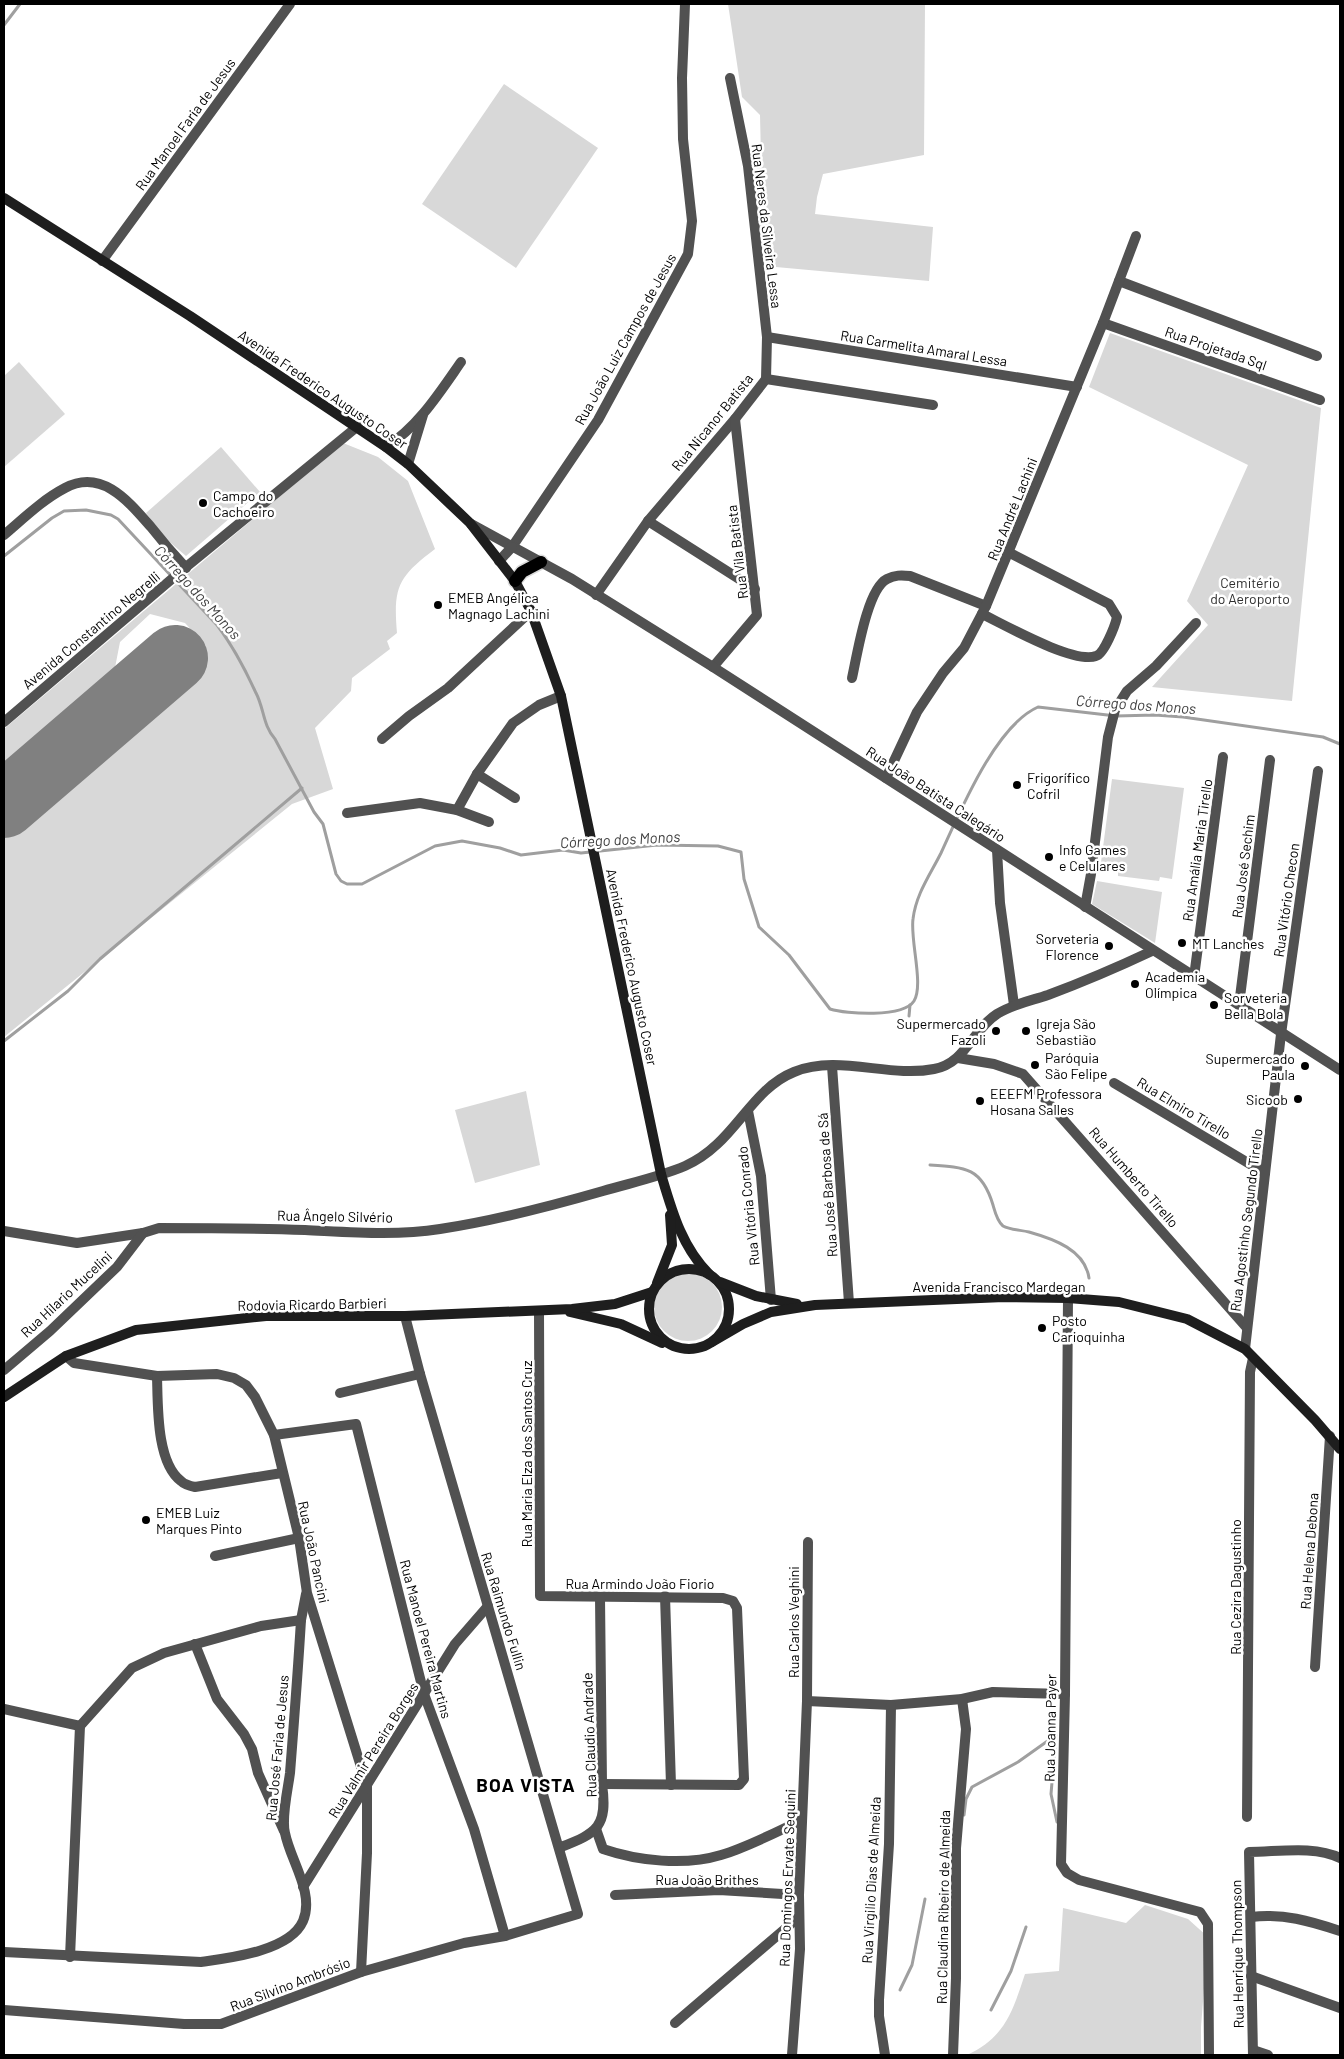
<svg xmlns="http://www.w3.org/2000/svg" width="1344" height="2059" font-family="Barlow,sans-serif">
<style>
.green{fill:#d8d8d8}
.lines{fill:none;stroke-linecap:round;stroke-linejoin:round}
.stream{stroke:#9f9f9f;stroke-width:3}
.runway{stroke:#808080;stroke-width:66}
.primary-casing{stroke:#dbdbdb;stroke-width:15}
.minor{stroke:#515151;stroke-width:10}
.tertiary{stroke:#515151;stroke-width:10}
.secondary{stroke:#1e1e1e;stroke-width:10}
.primary{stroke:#000;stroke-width:12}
.poi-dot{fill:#000;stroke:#fff;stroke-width:2}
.labels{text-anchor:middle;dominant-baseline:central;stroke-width:5;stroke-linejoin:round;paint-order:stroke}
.street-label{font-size:14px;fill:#000;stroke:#fff}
.poi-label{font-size:14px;fill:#000;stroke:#fff;text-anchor:start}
.park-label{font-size:14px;fill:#2f2f2f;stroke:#fff}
.water-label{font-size:15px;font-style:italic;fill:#404040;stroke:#fff}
.district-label{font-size:19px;font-weight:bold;letter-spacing:1px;fill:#000;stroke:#fff}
</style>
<rect width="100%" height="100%" fill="#fff"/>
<g class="green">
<path d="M 728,4 L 925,4 L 924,155 L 823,174 L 817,197 L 815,214 L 933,227 L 929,281 L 765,266 L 754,176 L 761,158 L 760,115 L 742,97 Z"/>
<path d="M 504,84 L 598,148 L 516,268 L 422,204 Z"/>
<path d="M 1110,333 L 1321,408 L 1292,701 L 1152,687 L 1208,625 L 1187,601 L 1248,465 L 1089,387 Z"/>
<path d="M 19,362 L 65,414 L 4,467 L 4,376 Z"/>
<path d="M 343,443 L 378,457 L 408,481 L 435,549 C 398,577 393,587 397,633 L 387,641 L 390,649 L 352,678 L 351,691 L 315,728 L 333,789 L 292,804 L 4,1037 L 4,834 L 207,661 L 206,646 L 185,623 L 150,614 L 120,642 L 112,683 L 4,776 L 4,729 Z"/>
<path d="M 221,447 L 260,492 L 186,556 L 165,538 L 146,513 Z"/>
<path d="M 1112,779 L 1184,788 L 1172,879 L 1160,877 L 1159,881 L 1118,876 L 1118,872 L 1100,870 Z"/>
<path d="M 1097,881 L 1162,892 L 1155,943 L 1092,904 Z"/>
<path d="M 526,1091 L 540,1165 L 475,1183 L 455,1110 Z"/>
<circle cx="688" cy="1307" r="34"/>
<path d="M 1145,1905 L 1188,1919 L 1208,1937 L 1201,2027 L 1201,2055 L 967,2055 C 1005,2038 1013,2010 1025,1974 L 1059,1971 L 1063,1908 L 1126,1923 Z"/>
</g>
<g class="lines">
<g class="stream">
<path d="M 4,25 L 20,4"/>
<path d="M 4,556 L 52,518 L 64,511 L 86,510 L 111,515 L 118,519 L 217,625 C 233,646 245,669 256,693 C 264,708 263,726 275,739 L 314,812 L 323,824 L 336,874 L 341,881 L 347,884 L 362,884 L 435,846 L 462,841 L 500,848 L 521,855 L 563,850 L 581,853 L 657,845 L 718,846 L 741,852 L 744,879 L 759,927 L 789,955 L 830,1009 C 846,1014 903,1018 914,1001 C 924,985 910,940 913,919 C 916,894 930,875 941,853 C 960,812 995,726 1038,707 L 1116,716 L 1155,715 L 1183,717 L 1323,737 L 1340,744"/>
<path d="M 909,1016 L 910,1005"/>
<path d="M 4,1041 L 68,991 L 100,959 L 302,788"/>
<path d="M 930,1165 C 966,1167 982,1168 993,1205 C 995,1212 997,1221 1003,1226 C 1010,1230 1021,1230 1029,1232 C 1054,1239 1085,1250 1089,1278"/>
<path d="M 1056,1735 L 1051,1794 L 1057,1822"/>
<path d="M 964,1815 L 966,1799 L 972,1787 L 1018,1762 L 1056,1735"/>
<path d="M 900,1990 L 912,1965 L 925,1899"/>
<path d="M 991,2010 L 1011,1971 L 1026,1927"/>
</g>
<path class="runway" d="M 4,805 L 175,658"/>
<g class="primary-casing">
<path id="primary" d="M 515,581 L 522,572 L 541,562"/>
</g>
<g class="minor">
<path d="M 102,261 L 290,4"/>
<path d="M 1119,281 L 1317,356"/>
<path d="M 1103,323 L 1320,400"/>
<path d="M 767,337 L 1077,387"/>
<path d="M 766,379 L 933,405"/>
<path d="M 386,447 C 418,427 440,392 461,362"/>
<path d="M 408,464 L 423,415"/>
<path d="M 648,521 L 755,589"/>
<path d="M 4,535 C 23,519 42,500 65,488 C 102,468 129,502 151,527 C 162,541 174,555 186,568"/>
<path d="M 512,547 L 598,420 L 688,254 L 692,221 L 683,139 L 682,78 L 685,4"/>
<path d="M 596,595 L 648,521 L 735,419 L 766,379 L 767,337 L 748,166 L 730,78"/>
<path d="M 982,614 C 1005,625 1073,664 1096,656 C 1104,654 1115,626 1117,617 L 1109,604 L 1010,553"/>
<path d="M 713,667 L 757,615 L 735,419"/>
<path d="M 852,678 C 857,656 867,589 887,579 C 895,575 901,575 910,576 L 986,606"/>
<path d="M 382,739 L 409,716 L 448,688 L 531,611"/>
<path d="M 477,774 L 515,798"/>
<path d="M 886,778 L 917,712 L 943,673 L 964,648 L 986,606 L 1103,323 L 1136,236"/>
<path d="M 457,810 L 477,774 L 513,723 L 539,705 L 561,696"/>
<path d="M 347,813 L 420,803 L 457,810 L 489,822"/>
<path d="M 997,850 L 1000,903 L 1014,1005"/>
<path d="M 1085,907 L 1091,874 L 1108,737 L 1115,710 L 1127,691 L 1156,666 L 1196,623"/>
<path d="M 1194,977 L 1223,757"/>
<path d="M 1239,1005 L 1270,760"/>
<path d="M 958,1058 L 994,1064 L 1023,1074 L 1247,1328"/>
<path d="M 832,1066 L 849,1303"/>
<path d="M 1114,1083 L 1265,1173"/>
<path d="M 748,1111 L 761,1176 L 771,1300"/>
<path d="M 4,1231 L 77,1243 L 143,1233 L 159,1228 C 207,1228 256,1228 305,1230 C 349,1232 396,1236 440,1229 C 493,1221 551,1206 603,1191 C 630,1183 659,1177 685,1166 C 735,1144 749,1090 794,1072 C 838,1054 889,1078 934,1069 C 966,1063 972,1030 997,1014 C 1013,1004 1030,1001 1048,995 C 1083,982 1118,967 1152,951"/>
<path d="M 1068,1298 L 1065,1694 L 1061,1864 L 1067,1873 L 1079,1880 L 1200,1912 L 1208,1924 L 1209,2055"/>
<path d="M 539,1311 L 540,1596 L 723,1598 L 733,1601 L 737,1608 L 744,1779 L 739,1785 L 602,1784"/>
<path d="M 1245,1349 L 1281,1034 L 1318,771"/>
<path d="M 66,1356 L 74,1363 L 157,1376 L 217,1374 L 234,1378 L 246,1385 L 255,1397 L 274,1435 L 299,1538 L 307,1593 L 367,1786 L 367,1853 L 361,1972"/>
<path d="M 4,1370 L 50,1331 L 117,1267 L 143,1233"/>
<path d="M 157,1376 C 158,1405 156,1462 181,1481 C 184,1484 190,1486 195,1487 L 282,1473"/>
<path d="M 340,1393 L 420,1374"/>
<path d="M 274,1435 L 356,1424 L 424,1694 L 474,1829 L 505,1936"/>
<path d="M 215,1556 L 299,1538"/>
<path d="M 665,1596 L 671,1785"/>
<path d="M 195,1644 L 217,1699 L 244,1734 L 252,1749 L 258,1773 L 284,1831"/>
<path d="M 1315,1667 L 1330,1436"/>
<path d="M 807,1701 L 891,1705 L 962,1699 L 993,1692 L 1065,1694"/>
<path d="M 4,1709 L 80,1726"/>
<path d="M 80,1726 L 132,1668 L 164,1653 L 261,1626 L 301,1620"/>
<path d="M 1247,1817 L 1250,1372 L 1253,1358"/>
<path d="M 596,1829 L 603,1849 C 638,1861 685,1866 721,1855 C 748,1847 776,1832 802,1820"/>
<path d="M 561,1847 C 597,1833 608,1827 602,1784 L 600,1597"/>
<path d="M 303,1887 L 455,1644 L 488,1606"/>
<path d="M 615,1895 L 719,1890 L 799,1895"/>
<path d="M 1251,1917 C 1283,1913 1310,1921 1340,1931"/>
<path d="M 4,1952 L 201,1962 C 230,1958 290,1951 303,1921 C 315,1893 290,1860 285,1833 C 281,1818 288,1789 290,1773 C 294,1722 298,1671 301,1620 L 306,1594"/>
<path d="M 70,1957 L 80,1726"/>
<path d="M 1251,1976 L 1340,2008"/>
<path d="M 4,2010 L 184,2024 L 221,2024 L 361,1972 L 464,1943 L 505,1936 L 578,1914 L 420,1374 L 405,1316"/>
<path d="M 675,2023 L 799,1917"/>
<path d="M 1253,2050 L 1268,2055"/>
<path d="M 792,2055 L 800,1949 L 799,1895 L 807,1701 L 808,1542"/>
<path d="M 885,2055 L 879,2016 L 879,2000 L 889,1844 L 891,1705"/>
<path d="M 953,2055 L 956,1978 L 956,1848 L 966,1729 L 962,1699"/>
<path d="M 1253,2055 L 1249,1852 C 1277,1852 1314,1845 1340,1858"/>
</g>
<g class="tertiary">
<path d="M 471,524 L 572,579 L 713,667 L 1340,1070"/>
<path d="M 499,561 L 512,547"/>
<path d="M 4,722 L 180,572 L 358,426"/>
</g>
<g class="secondary">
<path d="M 4,198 L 190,316 L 386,447 L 408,464 L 470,523 L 515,581 L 531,611 L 561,696 L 661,1174 C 672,1211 682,1248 710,1275"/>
<circle cx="689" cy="1309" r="40"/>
<path d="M 720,1282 L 756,1296 L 797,1304"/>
<path d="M 657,1283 L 672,1245 L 670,1215"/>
<path d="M 570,1312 L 621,1324 L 662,1343"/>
<path d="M 712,1342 L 743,1324 L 771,1312 L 815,1305 L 1004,1297 L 1068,1298 L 1119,1302 L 1187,1319 L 1245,1349 L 1315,1420 L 1340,1449"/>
<path d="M 4,1397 L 66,1356 L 136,1330 L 266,1316 L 405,1316 L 572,1309 L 615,1304 L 652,1292"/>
</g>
<use href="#primary" class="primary"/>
</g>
<g class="poi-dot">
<circle cx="203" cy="503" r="5"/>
<circle cx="438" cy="605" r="5"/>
<circle cx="1017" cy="785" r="5"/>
<circle cx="1049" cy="857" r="5"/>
<circle cx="1182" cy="943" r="5"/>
<circle cx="1109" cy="946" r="5"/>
<circle cx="1135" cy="984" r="5"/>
<circle cx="1214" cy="1005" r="5"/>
<circle cx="996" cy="1031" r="5"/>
<circle cx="1026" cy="1031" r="5"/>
<circle cx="1035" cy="1065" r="5"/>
<circle cx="1305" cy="1066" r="5"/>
<circle cx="1298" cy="1099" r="5"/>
<circle cx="980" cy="1101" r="5"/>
<circle cx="1042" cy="1328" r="5"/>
<circle cx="146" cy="1520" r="5"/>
</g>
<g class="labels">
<g class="street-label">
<text transform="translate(185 124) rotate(-54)">Rua Manoel Faria de Jesus</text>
<text transform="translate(767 226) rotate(83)">Rua Neres da Silveira Lessa</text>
<text transform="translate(625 339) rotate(-61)">Rua João Luiz Campos de Jesus</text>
<text transform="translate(924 348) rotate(9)">Rua Carmelita Amaral Lessa</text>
<text transform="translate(1216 348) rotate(19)">Rua Projetada Sql</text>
<text transform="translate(323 389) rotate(34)">Avenida Frederico Augusto Coser</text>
<text transform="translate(712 422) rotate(-51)">Rua Nicanor Batista</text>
<text transform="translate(1012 509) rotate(-68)">Rua André Lachini</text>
<text transform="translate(737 552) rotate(-97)">Rua Vila Batista</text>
<text transform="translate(91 630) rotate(-40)">Avenida Constantino Negrelli</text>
<text transform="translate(936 794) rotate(33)">Rua João Batista Calegário</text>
<text transform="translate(1197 850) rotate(-82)">Rua Amália Maria Tirello</text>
<text transform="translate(1243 866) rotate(-83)">Rua José Sechim</text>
<text transform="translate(1286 900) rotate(-82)">Rua Vitório Checon</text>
<text transform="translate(632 967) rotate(78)">Avenida Frederico Augusto Coser</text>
<text transform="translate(1184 1108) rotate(31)">Rua Elmiro Tirello</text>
<text transform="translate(1134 1177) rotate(49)">Rua Humberto Tirello</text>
<text transform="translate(827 1185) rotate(-94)">Rua José Barbosa de Sá</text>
<text transform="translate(748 1206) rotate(-96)">Rua Vitória Conrado</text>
<text transform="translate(335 1216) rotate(1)">Rua Ângelo Silvério</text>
<text transform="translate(1246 1220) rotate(-83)">Rua Agostinho Segundo Tirello</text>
<text x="999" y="1286">Avenida Francisco Mardegan</text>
<text transform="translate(66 1294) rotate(-43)">Rua Hilario Mucelini</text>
<text transform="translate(312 1304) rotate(-1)">Rodovia Ricardo Barbieri</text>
<text transform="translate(526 1454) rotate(-90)">Rua Maria Elza dos Santos Cruz</text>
<text transform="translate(1309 1551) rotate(-86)">Rua Helena Debona</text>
<text transform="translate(314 1552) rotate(78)">Rua João Pancini</text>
<text x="640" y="1583">Rua Armindo João Fiorio</text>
<text transform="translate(1235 1587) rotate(-90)">Rua Cezira Dagustinho</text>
<text transform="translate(504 1611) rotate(73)">Rua Raimundo Fullin</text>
<text transform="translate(793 1622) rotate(-90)">Rua Carlos Veghini</text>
<text transform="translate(426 1639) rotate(75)">Rua Manoel Pereira Martins</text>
<text transform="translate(1050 1728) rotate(-89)">Rua Joanna Payer</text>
<text transform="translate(589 1735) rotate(-92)">Rua Claudio Andrade</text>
<text transform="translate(277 1748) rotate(-85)">Rua José Faria de Jesus</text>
<text transform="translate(373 1750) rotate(-58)">Rua Valmir Pereira Borges</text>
<text transform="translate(787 1878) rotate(-88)">Rua Domingos Ervate Sequini</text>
<text x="707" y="1879">Rua João Brithes</text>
<text transform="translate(871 1880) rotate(-87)">Rua Virgilio Dias de Almeida</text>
<text transform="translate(943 1907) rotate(-89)">Rua Claudina Ribeiro de Almeida</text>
<text transform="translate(1237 1954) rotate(-91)">Rua Henrique Thompson</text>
<text transform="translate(290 1984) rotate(-21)">Rua Silvino Ambrósio</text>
</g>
<g class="poi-label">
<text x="213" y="495">Campo do<tspan x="213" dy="16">Cachoeiro</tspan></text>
<text x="448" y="597">EMEB Angélica<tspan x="448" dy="16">Magnago Lachini</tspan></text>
<text x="1027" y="777">Frigorífico<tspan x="1027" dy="16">Cofril</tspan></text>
<text x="1059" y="849">Info Games<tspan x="1059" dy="16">e Celulares</tspan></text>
<text x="1099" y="938" text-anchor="end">Sorveteria<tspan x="1099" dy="16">Florence</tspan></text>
<text x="1192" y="943">MT Lanches</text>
<text x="1145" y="976">Academia<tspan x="1145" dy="16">Olímpica</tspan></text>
<text x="1224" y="997">Sorveteria<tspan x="1224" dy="16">Bella Bola</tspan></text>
<text x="986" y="1023" text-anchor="end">Supermercado<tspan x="986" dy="16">Fazoli</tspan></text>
<text x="1036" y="1023">Igreja São<tspan x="1036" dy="16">Sebastião</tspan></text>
<text x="1045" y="1057">Paróquia<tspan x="1045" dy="16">São Felipe</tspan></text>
<text x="1295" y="1058" text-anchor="end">Supermercado<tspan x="1295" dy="16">Paula</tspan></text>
<text x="990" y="1093">EEEFM Professora<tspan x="990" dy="16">Hosana Salles</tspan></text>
<text x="1288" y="1099" text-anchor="end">Sicoob</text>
<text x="1052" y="1320">Posto<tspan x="1052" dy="16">Carioquinha</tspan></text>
<text x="156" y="1512">EMEB Luiz<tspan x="156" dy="16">Marques Pinto</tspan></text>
</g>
<g class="park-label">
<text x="1250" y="582">Cemitério<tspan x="1250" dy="16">do Aeroporto</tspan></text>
</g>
<g class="water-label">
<text transform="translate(198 592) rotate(48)">Córrego dos Monos</text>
<text transform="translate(1136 704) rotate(4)">Córrego dos Monos</text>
<text transform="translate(620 839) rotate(-3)">Córrego dos Monos</text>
</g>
<g class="district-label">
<text x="526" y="1784">BOA VISTA</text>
</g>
</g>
<rect width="1344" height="2059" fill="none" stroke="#000000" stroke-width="10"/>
</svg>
